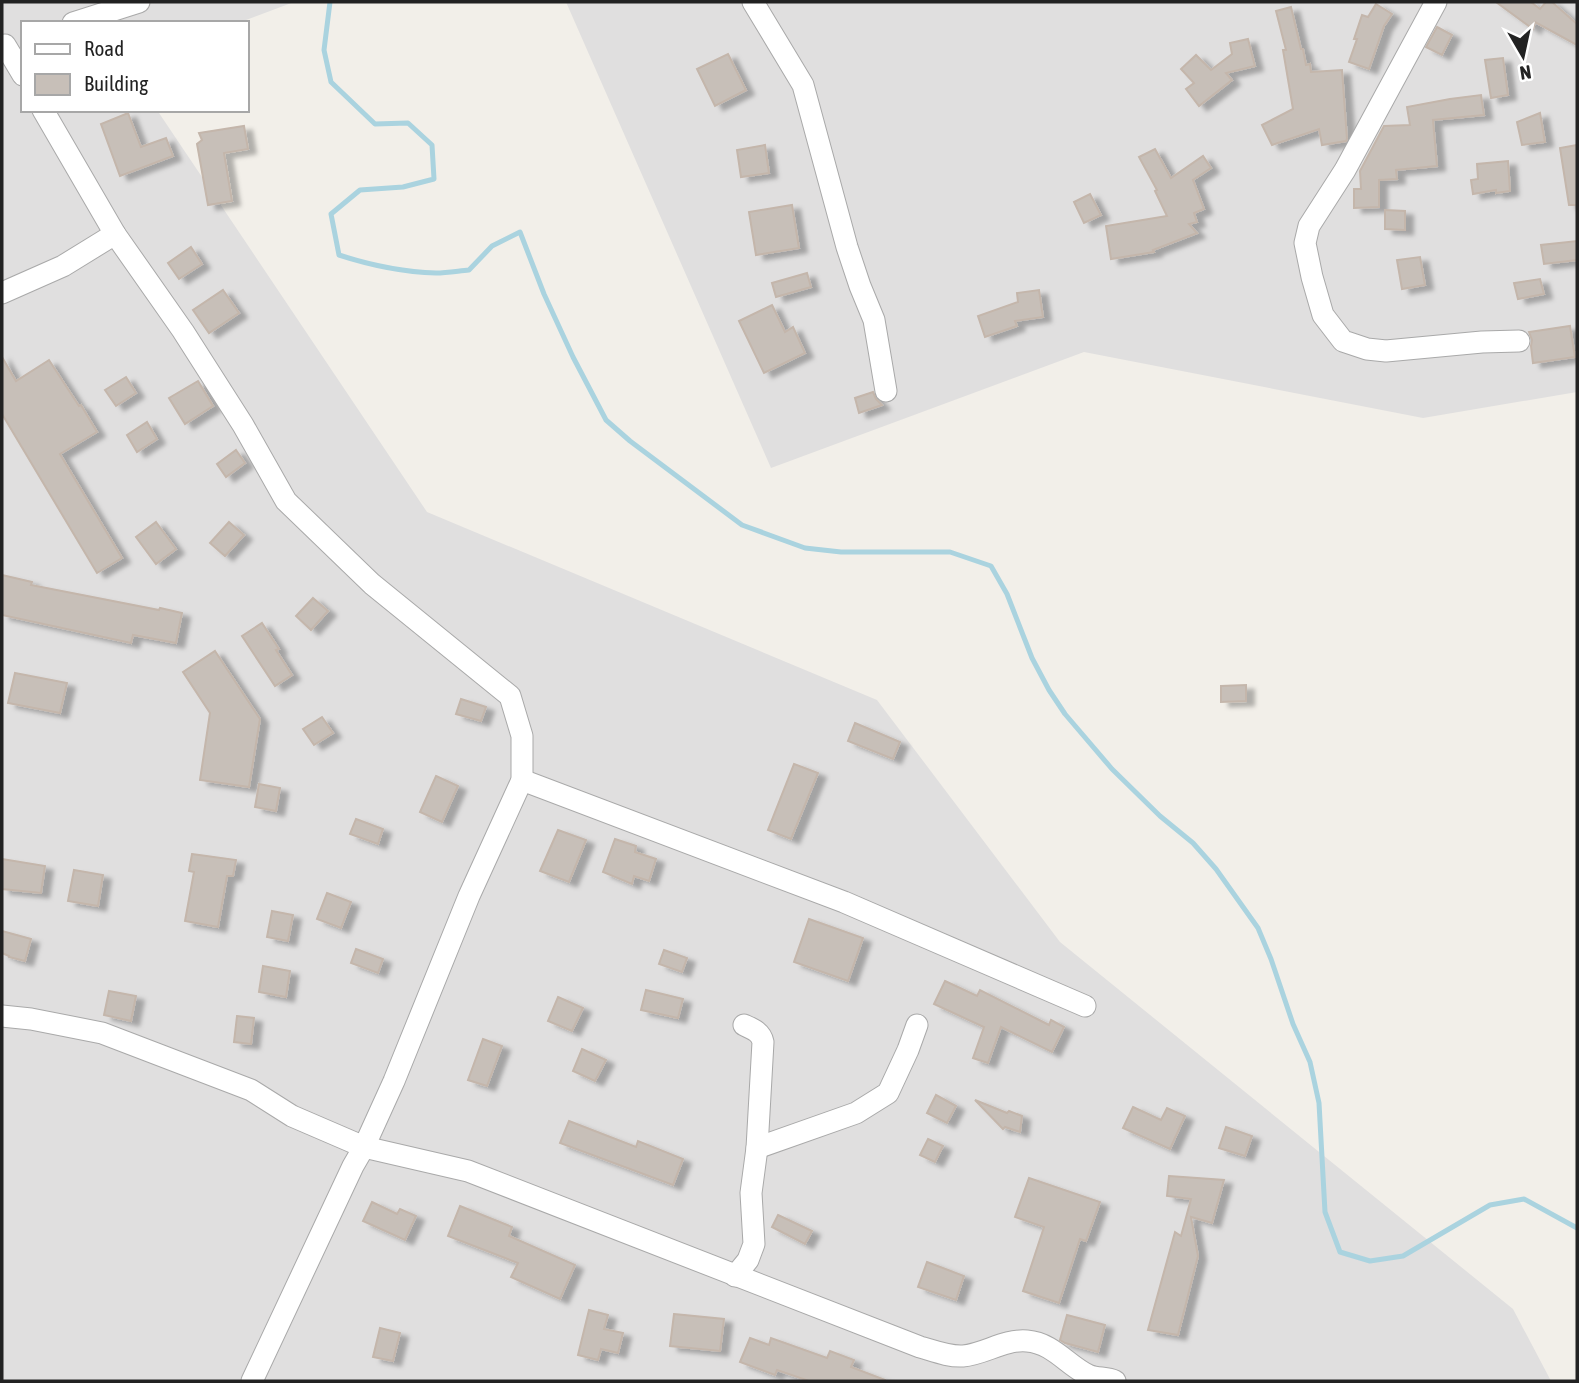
<svg xmlns="http://www.w3.org/2000/svg" width="1579" height="1383" font-family="'Asap Condensed',sans-serif">
<style>
.residential{fill:#e0dfdf}
.lines{fill:none;stroke-linecap:round;stroke-linejoin:round}
.stream{stroke:#aad3df;stroke-width:5}
.building{fill:#c7bfb8;stroke:#c4b6ab;stroke-width:2;filter:url(#shadow)}
.minor-casing{stroke:#a9a9a9;stroke-width:23}
.minor{stroke:#fff;stroke-width:21}
</style>
<defs>
<filter id="shadow"><feDropShadow dx="8" dy="4.5" stdDeviation="2" flood-color="#0004"/></filter>
</defs>
<rect width="100%" height="100%" fill="#f2efe9"/>
<g class="residential">
<path d="M 2,2 L 294,2 L 238,23 L 23,23 L 23,110 L 157,110 L 427,512 L 877,700 L 1060,942 L 1513,1309 L 1551,1381 L 2,1381 Z"/>
<path d="M 566,2 L 1577,2 L 1577,392 L 1423,418 L 1084,352 L 771,468 Z"/>
</g>
<g class="lines">
<path class="stream" d="M 330,2 L 324,50 L 331,82 L 375,124 L 408,123 L 432,145 L 434,179 L 403,187 L 360,190 L 331,214 L 339,255 C 370,265 404,272 436,273 C 447,273 458,271 469,270 L 492,246 L 520,232 L 544,294 L 573,357 L 606,420 L 630,441 L 742,525 L 805,548 L 841,552 L 950,552 L 991,566 L 1007,594 L 1032,658 L 1049,690 L 1065,714 L 1112,769 L 1160,816 L 1193,843 L 1216,869 L 1258,928 L 1271,959 L 1293,1024 L 1310,1062 L 1319,1103 L 1325,1212 L 1340,1252 L 1370,1261 L 1403,1256 L 1490,1205 L 1524,1199 L 1577,1228"/>
</g>
<g class="building">
<path d="M 1496,2 L 1531,2 L 1540,9 L 1546,2 L 1552,2 L 1577,24 L 1577,45 L 1535,22 L 1533,29 Z"/>
<path d="M 1376,4 L 1392,14 L 1384,26 L 1369,69 L 1349,62 L 1357,39 L 1354,39 L 1362,15 L 1368,17 Z"/>
<path d="M 1291,7 L 1301,49 L 1303,49 L 1306,65 L 1310,64 L 1311,72 L 1342,70 L 1347,139 L 1346,141 L 1322,145 L 1319,129 L 1272,145 L 1262,125 L 1293,109 L 1283,50 L 1286,50 L 1276,11 Z"/>
<path d="M 1437,27 L 1452,35 L 1442,55 L 1426,47 Z"/>
<path d="M 1248,39 L 1255,66 L 1226,73 L 1232,80 L 1199,106 L 1186,89 L 1194,83 L 1181,69 L 1196,55 L 1211,70 L 1232,54 L 1230,43 Z"/>
<path d="M 728,54 L 746,90 L 715,106 L 697,69 Z"/>
<path d="M 1503,58 L 1508,95 L 1491,98 L 1485,60 Z"/>
<path d="M 1481,95 L 1484,115 L 1433,120 L 1437,166 L 1396,170 L 1397,179 L 1379,180 L 1379,207 L 1354,208 L 1354,189 L 1361,189 L 1360,171 L 1384,126 L 1410,125 L 1407,107 L 1450,99 Z"/>
<path d="M 128,113 L 141,147 L 166,138 L 173,156 L 120,176 L 101,124 Z"/>
<path d="M 1540,113 L 1545,142 L 1522,145 L 1517,122 Z"/>
<path d="M 244,126 L 248,149 L 224,153 L 232,201 L 208,205 L 197,144 L 202,140 L 199,133 Z"/>
<path d="M 765,145 L 769,173 L 741,177 L 737,150 Z"/>
<path d="M 1577,145 L 1577,205 L 1569,205 L 1560,148 Z"/>
<path d="M 1155,149 L 1171,178 L 1203,156 L 1211,168 L 1193,180 L 1204,209 L 1194,213 L 1197,222 L 1189,224 L 1197,233 L 1153,250 L 1154,252 L 1111,259 L 1106,226 L 1167,216 L 1155,191 L 1157,190 L 1139,157 Z"/>
<path d="M 1508,161 L 1510,191 L 1496,193 L 1496,190 L 1473,194 L 1471,180 L 1478,179 L 1477,164 Z"/>
<path d="M 1090,194 L 1101,215 L 1084,223 L 1074,202 Z"/>
<path d="M 792,205 L 799,248 L 756,255 L 749,212 Z"/>
<path d="M 1385,210 L 1405,211 L 1405,230 L 1385,229 Z"/>
<path d="M 1577,241 L 1577,260 L 1544,264 L 1541,245 Z"/>
<path d="M 191,247 L 202,264 L 179,279 L 168,263 Z"/>
<path d="M 1420,257 L 1425,285 L 1402,289 L 1397,260 Z"/>
<path d="M 807,273 L 811,287 L 776,297 L 772,283 Z"/>
<path d="M 1540,279 L 1544,294 L 1518,299 L 1514,283 Z"/>
<path d="M 223,290 L 239,313 L 209,333 L 193,310 Z"/>
<path d="M 1039,290 L 1043,317 L 1015,321 L 1017,326 L 985,337 L 978,316 L 1018,302 L 1017,293 Z"/>
<path d="M 772,305 L 785,332 L 793,327 L 805,353 L 764,373 L 739,321 Z"/>
<path d="M 1570,326 L 1575,357 L 1533,363 L 1531,346 L 1532,340 L 1529,332 Z"/>
<path d="M 2,357 L 16,381 L 49,360 L 79,406 L 81,405 L 97,432 L 60,454 L 122,558 L 97,573 L 2,414 Z"/>
<path d="M 126,377 L 136,393 L 116,406 L 105,390 Z"/>
<path d="M 198,381 L 213,406 L 185,424 L 169,398 Z"/>
<path d="M 873,392 L 876,399 L 882,405 L 859,413 L 855,398 Z"/>
<path d="M 147,422 L 157,439 L 137,452 L 127,435 Z"/>
<path d="M 236,450 L 245,463 L 226,477 L 217,464 Z"/>
<path d="M 156,522 L 176,549 L 156,564 L 136,537 Z"/>
<path d="M 229,522 L 244,535 L 225,556 L 210,543 Z"/>
<path d="M 2,575 L 32,582 L 31,585 L 159,610 L 160,608 L 182,613 L 176,643 L 133,635 L 131,643 L 2,615 Z"/>
<path d="M 313,598 L 328,611 L 311,630 L 296,616 Z"/>
<path d="M 262,623 L 279,649 L 276,650 L 292,675 L 275,686 L 242,636 Z"/>
<path d="M 215,651 L 260,719 L 249,787 L 200,780 L 210,713 L 183,672 Z"/>
<path d="M 15,673 L 67,683 L 60,713 L 8,703 Z"/>
<path d="M 1246,685 L 1246,701 L 1221,702 L 1221,686 Z"/>
<path d="M 461,699 L 486,707 L 481,721 L 456,714 Z"/>
<path d="M 322,717 L 333,733 L 314,745 L 303,729 Z"/>
<path d="M 855,723 L 900,742 L 893,759 L 848,741 Z"/>
<path d="M 794,764 L 818,773 L 791,839 L 768,830 Z"/>
<path d="M 436,776 L 458,786 L 442,822 L 420,812 Z"/>
<path d="M 259,784 L 280,788 L 276,811 L 255,807 Z"/>
<path d="M 356,819 L 383,829 L 378,844 L 350,834 Z"/>
<path d="M 558,830 L 586,840 L 569,882 L 540,871 Z"/>
<path d="M 615,839 L 636,846 L 635,852 L 656,859 L 649,881 L 634,876 L 632,884 L 603,872 Z"/>
<path d="M 192,854 L 236,860 L 233,876 L 227,876 L 218,927 L 185,921 L 194,872 L 189,871 Z"/>
<path d="M 2,859 L 45,866 L 41,893 L 2,889 Z"/>
<path d="M 74,870 L 103,875 L 98,906 L 68,901 Z"/>
<path d="M 327,893 L 351,902 L 341,928 L 317,919 Z"/>
<path d="M 272,911 L 293,915 L 288,941 L 267,937 Z"/>
<path d="M 809,919 L 863,938 L 848,981 L 794,962 Z"/>
<path d="M 2,931 L 31,939 L 25,961 L 9,957 L 9,956 L 2,953 Z"/>
<path d="M 356,949 L 383,959 L 378,973 L 351,963 Z"/>
<path d="M 664,950 L 687,958 L 682,972 L 659,964 Z"/>
<path d="M 263,966 L 290,971 L 286,997 L 259,992 Z"/>
<path d="M 945,981 L 977,996 L 980,990 L 1049,1025 L 1051,1020 L 1064,1027 L 1052,1052 L 1001,1027 L 988,1063 L 973,1058 L 984,1027 L 934,1004 Z"/>
<path d="M 646,990 L 683,999 L 678,1018 L 641,1010 Z"/>
<path d="M 109,991 L 136,996 L 131,1021 L 104,1015 Z"/>
<path d="M 558,997 L 583,1008 L 572,1031 L 548,1021 Z"/>
<path d="M 237,1016 L 254,1018 L 251,1044 L 234,1042 Z"/>
<path d="M 483,1039 L 502,1046 L 487,1086 L 468,1080 Z"/>
<path d="M 582,1049 L 606,1060 L 595,1081 L 573,1071 Z"/>
<path d="M 936,1095 L 956,1106 L 947,1123 L 927,1113 Z"/>
<path d="M 975,1100 L 1007,1113 L 1009,1111 L 1022,1116 L 1020,1132 L 1005,1127 L 1003,1129 Z"/>
<path d="M 1133,1107 L 1161,1120 L 1167,1108 L 1185,1116 L 1170,1149 L 1123,1128 Z"/>
<path d="M 569,1121 L 636,1147 L 638,1141 L 683,1159 L 673,1185 L 560,1143 Z"/>
<path d="M 1226,1127 L 1252,1136 L 1245,1156 L 1219,1148 Z"/>
<path d="M 928,1139 L 943,1146 L 935,1162 L 920,1155 Z"/>
<path d="M 1169,1176 L 1224,1180 L 1212,1223 L 1191,1217 L 1198,1256 L 1178,1335 L 1148,1330 L 1175,1232 L 1181,1236 L 1191,1199 L 1167,1196 Z"/>
<path d="M 1029,1178 L 1100,1202 L 1086,1241 L 1080,1239 L 1059,1303 L 1023,1291 L 1044,1227 L 1015,1217 Z"/>
<path d="M 372,1202 L 397,1214 L 400,1209 L 416,1216 L 405,1240 L 363,1221 Z"/>
<path d="M 460,1206 L 512,1227 L 509,1236 L 575,1265 L 560,1299 L 511,1277 L 518,1263 L 448,1236 Z"/>
<path d="M 778,1215 L 812,1231 L 805,1244 L 772,1227 Z"/>
<path d="M 927,1262 L 964,1276 L 956,1300 L 918,1287 Z"/>
<path d="M 589,1310 L 608,1315 L 604,1329 L 623,1333 L 618,1353 L 601,1349 L 598,1360 L 578,1355 Z"/>
<path d="M 674,1314 L 724,1319 L 720,1351 L 670,1346 Z"/>
<path d="M 1067,1315 L 1105,1325 L 1098,1352 L 1065,1343 L 1060,1340 Z"/>
<path d="M 380,1328 L 400,1333 L 393,1361 L 373,1357 Z"/>
<path d="M 750,1338 L 769,1345 L 771,1338 L 827,1358 L 830,1351 L 854,1360 L 851,1367 L 885,1380 L 885,1381 L 809,1381 L 777,1370 L 775,1375 L 740,1362 Z"/>
</g>
<g class="lines">
<g class="minor-casing">
<g id="minor">
<path d="M 753,2 L 803,85 L 847,247 L 860,286 L 874,320 L 886,391"/>
<path d="M 1436,2 L 1345,170 L 1309,226 L 1305,243 L 1312,277 L 1323,315 L 1343,341 L 1367,349 L 1386,351 L 1482,342 L 1519,341"/>
<path d="M 73,23 L 139,2"/>
<path d="M 5,45 L 23,75"/>
<path d="M 2,293 L 63,266 L 115,234 L 43,110"/>
<path d="M 522,780 L 844,902 L 1085,1006"/>
<path d="M 2,1016 L 31,1019 L 102,1033 L 251,1090 L 292,1116 L 364,1147 L 394,1081 L 469,896 L 522,780 L 522,736 L 510,696 L 372,584 L 286,501 L 243,425 L 183,331 L 115,234"/>
<path d="M 757,1148 L 856,1113 L 888,1093 L 908,1050 L 917,1025"/>
<path d="M 735,1276 L 748,1260 L 754,1244 L 751,1193 L 757,1148 L 763,1042 C 761,1032 753,1029 744,1025"/>
<path d="M 252,1381 L 353,1166 L 364,1147 L 468,1171 L 920,1347 C 934,1351 949,1357 963,1356 C 985,1354 1004,1339 1027,1341 C 1053,1343 1067,1365 1088,1375 C 1097,1379 1106,1377 1115,1381"/>
</g>
</g>
<use href="#minor" class="minor"/>
</g>
<rect width="1579" height="1383" fill="none" stroke="#222222" stroke-width="7"/>
<rect x="21" y="21" width="228" height="91" fill="#ffffff" stroke="#a7a7a7" stroke-width="2"/>
<rect x="35" y="44" width="35" height="10" fill="#ffffff" stroke="#a7a7a7" stroke-width="2"/>
<text x="84" y="56" font-size="21" fill="#222222">Road</text>
<rect x="35" y="74" width="35" height="21" fill="#c7bfb8" stroke="#a7a7a7" stroke-width="2"/>
<text x="84" y="91" font-size="21" fill="#222222">Building</text>
<g transform="translate(1523 56) rotate(171)" stroke="#ffffff" stroke-width="5" paint-order="stroke">
<path d="M0-5L12 26L0 18L-12 26Z" fill="#222222"/>
<text y="-10" font-size="19" font-weight="bold" text-anchor="middle" fill="#222222">N</text>
</g>
</svg>
